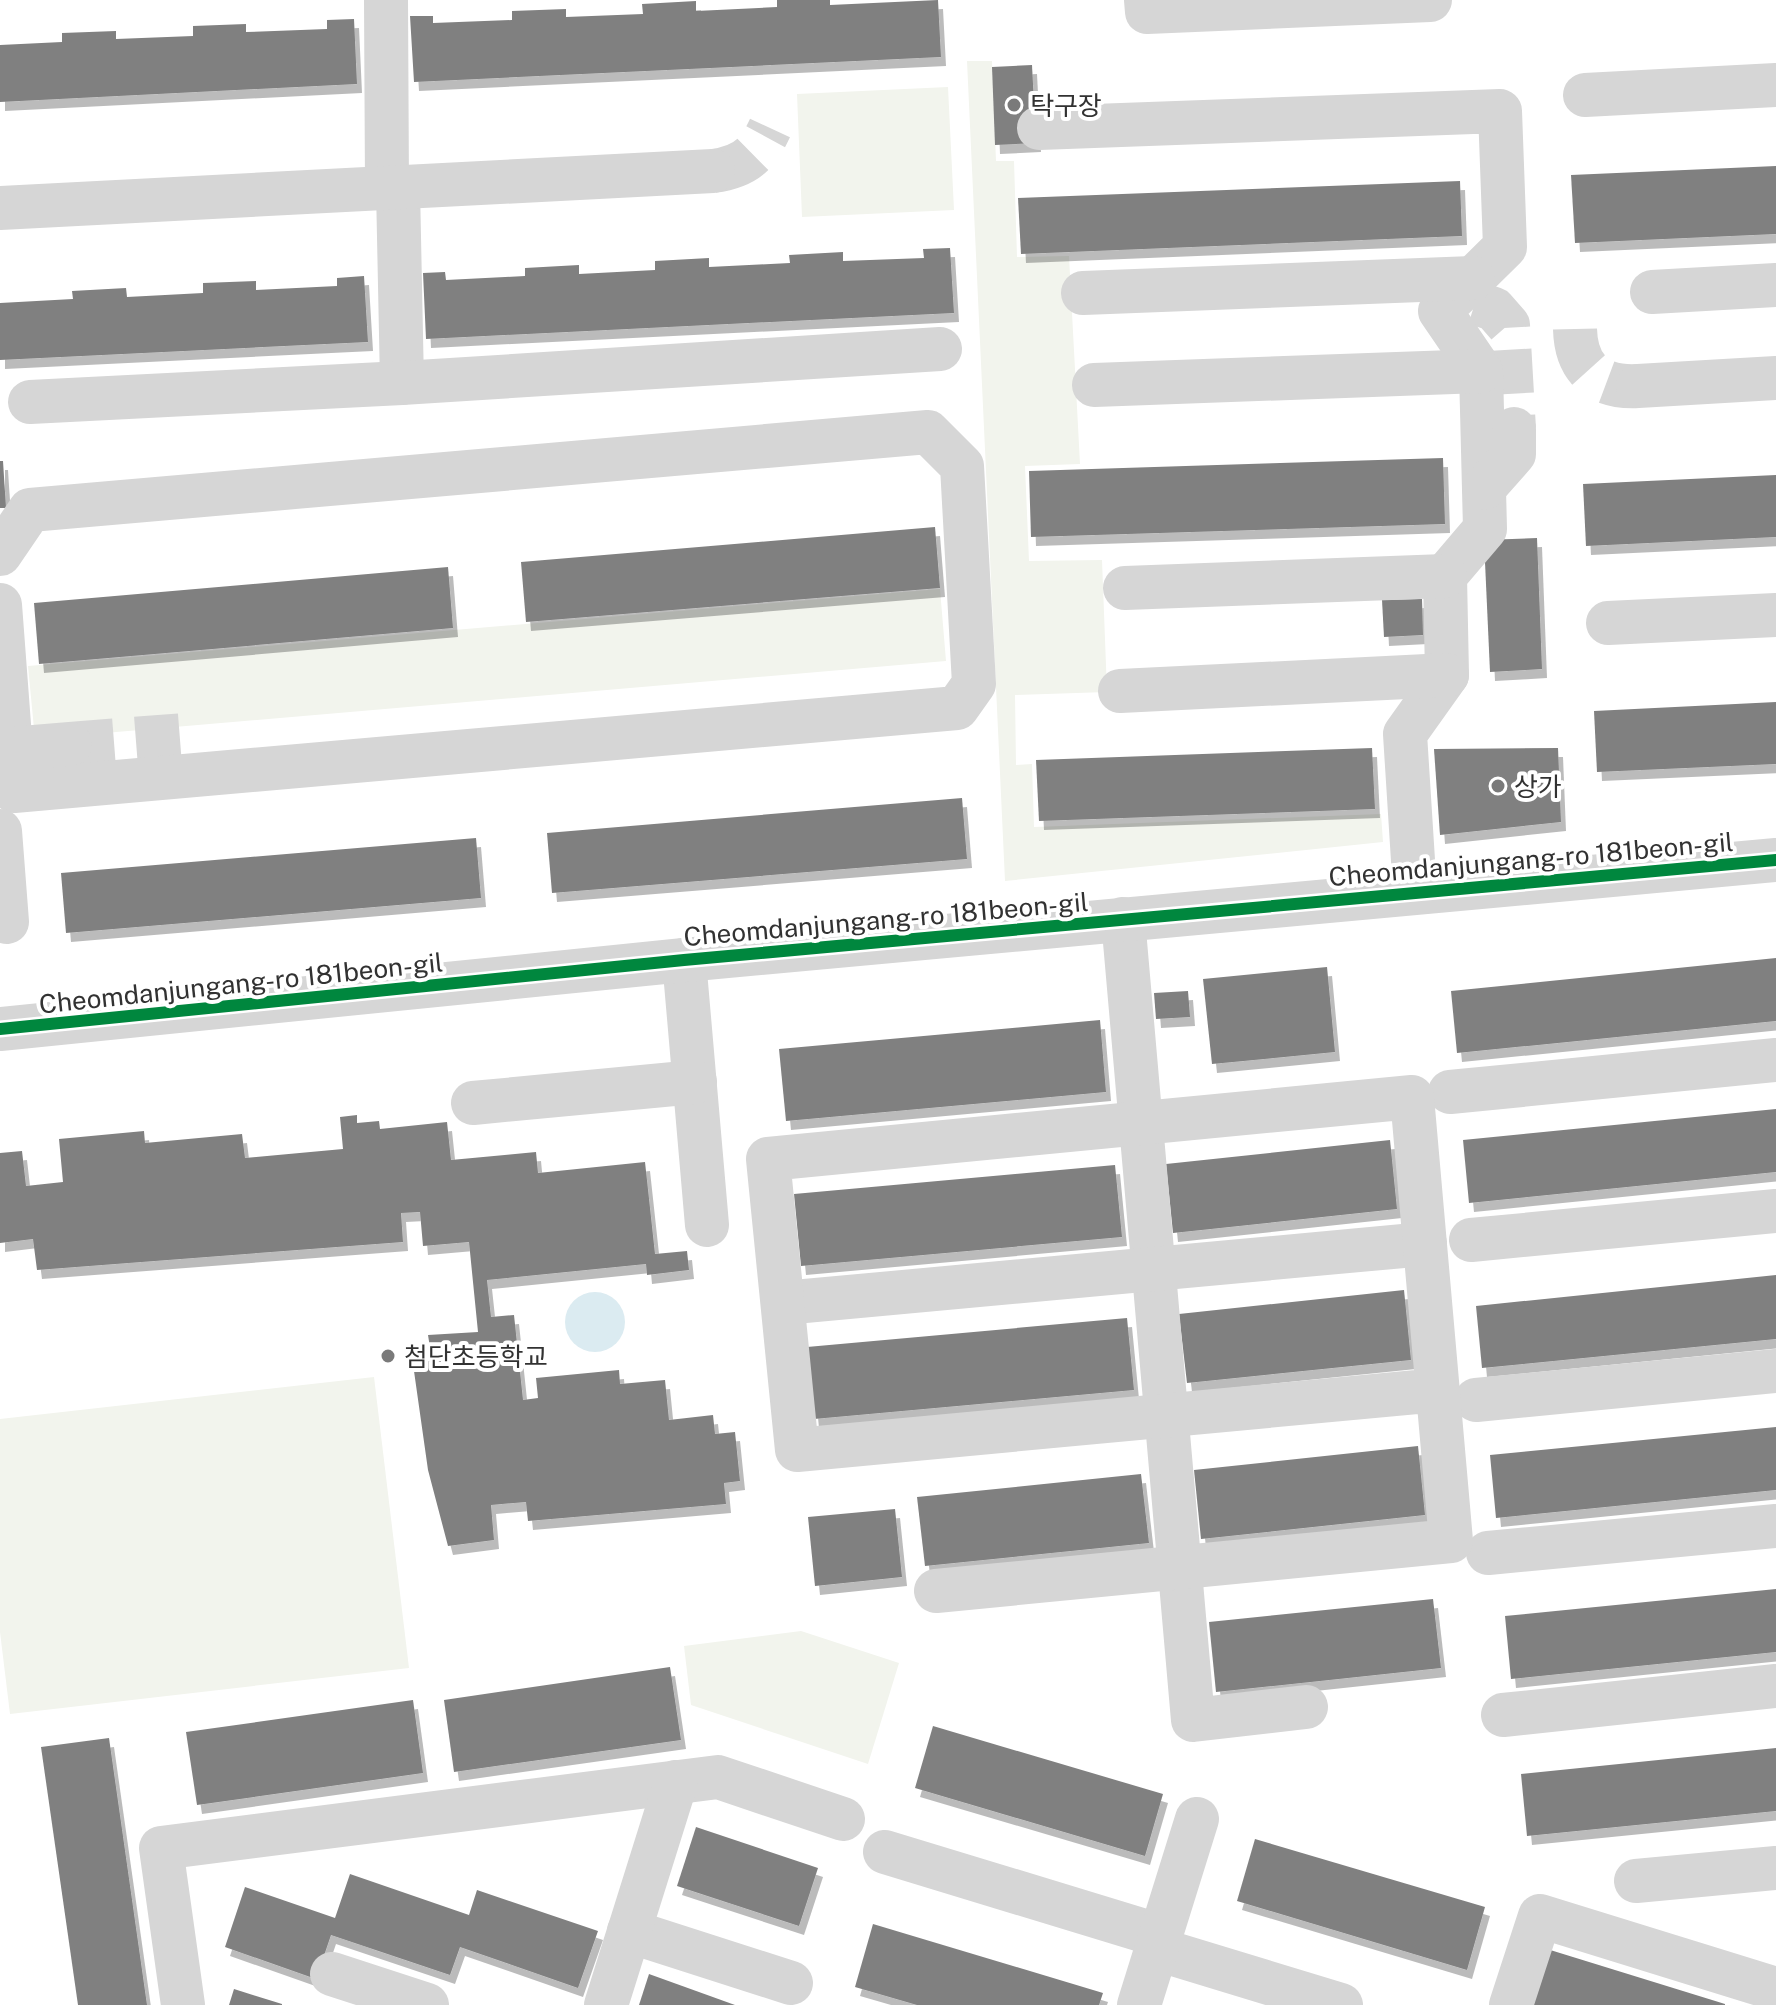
<svg xmlns="http://www.w3.org/2000/svg" width="1776" height="2005" font-family="'Public Sans','Noto Sans KR',sans-serif">
<style>
.green{fill:#f2f4ed}
.water{fill:#dbebf1}
.building{fill:#808080;filter:url(#shadow)}
.lines{fill:none;stroke-linecap:round;stroke-linejoin:round}
.minor-tunnel{stroke:#d6d6d6;stroke-width:44;stroke-dasharray:44 22;stroke-linecap:butt}
.minor{stroke:#d6d6d6;stroke-width:44}
.cycleway-casing{stroke:#fff;stroke-width:17}
.cycleway{stroke:#00873e;stroke-width:12}
.poi-dot{fill:#7a7a7a;stroke:#fff;stroke-width:3}
.labels{text-anchor:middle;dominant-baseline:central;stroke-width:8;stroke-linejoin:round;paint-order:stroke}
.poi-label{font-size:26px;fill:#323232;stroke:#fff;text-anchor:start}
.street-label{font-size:26px;fill:#323232;stroke:#fff}
</style>
<defs>
<filter id="shadow"><feDropShadow dx="5" dy="9" stdDeviation="0" flood-color="#0004"/></filter>
</defs>
<rect width="100%" height="100%" fill="#fff"/>
<g class="green">
<path d="M 967,61 L 992,61 L 996,161 L 1014,161 L 1017,257 L 1069,256 L 1080,464 L 1025,466 L 1029,561 L 1102,560 L 1107,692 L 1015,695 L 1016,765 L 1032,764 L 1034,827 L 1381,814 L 1383,842 L 1005,881 Z"/>
<path d="M 948,87 L 954,210 L 802,217 L 797,94 Z"/>
<path d="M 940,589 L 946,661 L 35,739 L 28,666 Z"/>
<path d="M 374,1377 L 409,1668 L 10,1714 L 0,1632 L 0,1419 Z"/>
<path d="M 801,1631 L 899,1663 L 868,1764 L 691,1705 L 684,1646 Z"/>
</g>
<circle class="water" cx="595" cy="1322" r="30"/>
<g class="building">
<path d="M 777,0 L 830,0 L 830,5 L 938,0 L 941,57 L 414,82 L 410,16 L 433,16 L 433,23 L 512,20 L 512,11 L 566,9 L 566,17 L 643,14 L 642,4 L 696,1 L 696,11 L 777,7 Z"/>
<path d="M 354,19 L 357,84 L 0,102 L 0,45 L 62,42 L 62,33 L 116,31 L 116,39 L 193,36 L 193,26 L 246,24 L 246,32 L 327,29 L 327,20 Z"/>
<path d="M 1032,65 L 1036,143 L 995,145 L 992,67 Z"/>
<path d="M 1776,166 L 1776,234 L 1575,243 L 1571,175 Z"/>
<path d="M 1460,181 L 1462,236 L 1021,254 L 1018,198 Z"/>
<path d="M 950,248 L 954,313 L 426,339 L 423,273 L 445,272 L 446,280 L 525,276 L 525,268 L 579,265 L 579,274 L 655,270 L 655,261 L 709,258 L 709,267 L 790,263 L 789,255 L 843,252 L 843,261 L 924,258 L 923,249 Z"/>
<path d="M 364,276 L 368,342 L 0,360 L 0,303 L 73,299 L 72,291 L 126,288 L 127,297 L 203,293 L 203,283 L 256,281 L 256,290 L 337,286 L 337,278 Z"/>
<path d="M 1443,458 L 1445,524 L 1031,537 L 1029,471 Z"/>
<path d="M 0,461 L 3,461 L 6,508 L 0,508 Z"/>
<path d="M 1776,475 L 1776,537 L 1586,546 L 1583,484 Z"/>
<path d="M 935,527 L 940,588 L 526,622 L 521,562 Z"/>
<path d="M 1537,538 L 1542,669 L 1490,672 L 1484,540 Z"/>
<path d="M 448,567 L 453,628 L 39,664 L 34,603 Z"/>
<path d="M 1422,599 L 1423,635 L 1384,637 L 1382,600 Z"/>
<path d="M 1776,702 L 1776,764 L 1597,772 L 1594,711 Z"/>
<path d="M 1372,748 L 1375,809 L 1039,821 L 1036,760 Z"/>
<path d="M 1558,748 L 1561,822 L 1440,835 L 1434,749 Z"/>
<path d="M 962,798 L 967,859 L 552,893 L 547,833 Z"/>
<path d="M 476,838 L 481,898 L 66,933 L 61,873 Z"/>
<path d="M 1776,958 L 1776,1021 L 1457,1053 L 1451,991 Z"/>
<path d="M 1327,967 L 1335,1052 L 1212,1064 L 1203,979 Z"/>
<path d="M 1188,991 L 1190,1017 L 1156,1019 L 1154,993 Z"/>
<path d="M 1100,1020 L 1106,1092 L 786,1121 L 779,1049 Z"/>
<path d="M 1776,1109 L 1776,1172 L 1469,1203 L 1463,1140 Z"/>
<path d="M 357,1115 L 357,1123 L 379,1121 L 380,1129 L 447,1122 L 451,1160 L 536,1152 L 538,1173 L 645,1162 L 655,1254 L 687,1251 L 689,1270 L 647,1275 L 646,1264 L 487,1280 L 491,1317 L 514,1315 L 523,1400 L 538,1398 L 536,1378 L 619,1370 L 620,1384 L 665,1380 L 669,1420 L 713,1415 L 715,1434 L 735,1432 L 740,1481 L 724,1483 L 726,1504 L 528,1521 L 526,1502 L 491,1505 L 494,1540 L 448,1546 L 428,1470 L 412,1357 L 431,1354 L 428,1335 L 478,1332 L 469,1242 L 423,1246 L 420,1212 L 401,1213 L 403,1242 L 37,1270 L 33,1239 L 0,1243 L 0,1153 L 22,1151 L 26,1186 L 63,1182 L 59,1139 L 144,1131 L 145,1143 L 242,1134 L 245,1158 L 343,1149 L 340,1117 Z"/>
<path d="M 1390,1140 L 1397,1209 L 1173,1233 L 1166,1164 Z"/>
<path d="M 1115,1165 L 1122,1237 L 801,1266 L 794,1194 Z"/>
<path d="M 1776,1275 L 1776,1339 L 1482,1368 L 1476,1306 Z"/>
<path d="M 1404,1290 L 1411,1360 L 1187,1383 L 1179,1314 Z"/>
<path d="M 1127,1318 L 1134,1390 L 814,1419 L 807,1347 Z"/>
<path d="M 1776,1427 L 1776,1490 L 1496,1518 L 1490,1455 Z"/>
<path d="M 1418,1446 L 1425,1515 L 1201,1539 L 1194,1470 Z"/>
<path d="M 1141,1474 L 1149,1543 L 925,1566 L 917,1497 Z"/>
<path d="M 895,1509 L 902,1577 L 815,1586 L 808,1517 Z"/>
<path d="M 1776,1589 L 1776,1652 L 1511,1679 L 1505,1616 Z"/>
<path d="M 1433,1599 L 1441,1668 L 1216,1692 L 1209,1622 Z"/>
<path d="M 670,1667 L 681,1740 L 454,1772 L 444,1700 Z"/>
<path d="M 413,1700 L 423,1773 L 197,1805 L 186,1732 Z"/>
<path d="M 933,1726 L 1163,1794 L 1145,1856 L 915,1788 Z"/>
<path d="M 109,1738 L 147,2005 L 78,2005 L 41,1747 Z"/>
<path d="M 1776,1748 L 1776,1811 L 1527,1836 L 1521,1774 Z"/>
<path d="M 696,1827 L 818,1868 L 799,1926 L 677,1886 Z"/>
<path d="M 1255,1839 L 1485,1907 L 1467,1970 L 1237,1901 Z"/>
<path d="M 350,1874 L 469,1915 L 477,1890 L 598,1931 L 578,1988 L 460,1947 L 450,1975 L 331,1935 L 316,1979 L 225,1947 L 245,1887 L 335,1918 Z"/>
<path d="M 873,1924 L 1103,1993 L 1099,2005 L 917,2005 L 855,1987 Z"/>
<path d="M 1547,1949 L 1725,2004 L 1725,2005 L 1529,2005 Z"/>
<path d="M 649,1974 L 735,2005 L 639,2005 Z"/>
<path d="M 234,1989 L 282,2004 L 282,2005 L 229,2005 Z"/>
</g>
<g class="lines">
<g class="minor-tunnel">
<path d="M 713,171 C 744,167 757,156 770,128"/>
<path d="M 1475,303 L 1494,309 L 1508,325 L 1514,429"/>
<path d="M 1575,329 C 1576,369 1598,388 1638,386"/>
<path d="M 70,744 L 184,735"/>
</g>
<g class="minor">
<path d="M 386,0 L 387,188"/>
<path d="M 1146,0 L 1147,12 L 1430,0"/>
<path d="M 1585,95 L 1776,85"/>
<path d="M 1039,128 L 1500,111 L 1505,247 L 1440,311 L 1481,371 L 1485,529 L 1445,576 L 1447,675 L 1405,734 L 1415,892"/>
<path d="M 398,188 L 402,383"/>
<path d="M 0,208 L 713,171"/>
<path d="M 1652,292 L 1776,285"/>
<path d="M 1083,293 L 1473,278"/>
<path d="M 1094,385 L 1481,371"/>
<path d="M 1638,386 L 1776,378"/>
<path d="M 30,402 L 402,383 L 940,349"/>
<path d="M 1484,488 L 1514,454 L 1514,429"/>
<path d="M 0,554 L 30,510 L 928,432 L 962,466 L 974,684 L 957,708 L 14,791 L 0,605"/>
<path d="M 1125,588 L 1445,576"/>
<path d="M 1608,623 L 1776,615"/>
<path d="M 1120,691 L 1447,675"/>
<path d="M 10,749 L 70,744"/>
<path d="M 0,831 L 7,922"/>
<path d="M 1123,919 L 1193,1720 L 1306,1707"/>
<path d="M 684,960 L 707,1225"/>
<path d="M 0,1029 L 684,960 L 1776,860"/>
<path d="M 1450,1092 L 1776,1060"/>
<path d="M 473,1103 L 695,1082"/>
<path d="M 1471,1240 L 1776,1211"/>
<path d="M 783,1303 L 1425,1244"/>
<path d="M 1476,1400 L 1776,1371"/>
<path d="M 1488,1553 L 1776,1526"/>
<path d="M 936,1591 L 1451,1541 L 1412,1097 L 768,1159 L 797,1450 L 1438,1390"/>
<path d="M 1503,1715 L 1776,1686"/>
<path d="M 885,1852 L 1161,1936"/>
<path d="M 1636,1881 L 1776,1868"/>
<path d="M 629,1931 L 791,1983"/>
<path d="M 1157,1949 L 1341,2005"/>
<path d="M 332,1974 L 427,2005"/>
<path d="M 183,2005 L 161,1848 L 718,1777 L 843,1819"/>
<path d="M 606,2005 L 676,1782"/>
<path d="M 1139,2005 L 1197,1819"/>
<path d="M 1511,2005 L 1540,1916 L 1776,1989"/>
</g>
<g class="cycleway-casing">
<path id="cycleway" d="M 0,1029 L 684,960 L 1776,860"/>
</g>
<use href="#cycleway" class="cycleway"/>
</g>
<g class="poi-dot">
<circle cx="1014" cy="105" r="8"/>
<circle cx="1498" cy="786" r="8"/>
<circle cx="388" cy="1356" r="8"/>
</g>
<g class="labels">
<g class="poi-label">
<text x="1030" y="105">탁구장</text>
<text x="1514" y="786">상가</text>
<text x="404" y="1356">첨단초등학교</text>
</g>
<g class="street-label">
<text transform="translate(1531 859) rotate(-5)">Cheomdanjungang-ro 181beon-gil</text>
<text transform="translate(886 919) rotate(-5)">Cheomdanjungang-ro 181beon-gil</text>
<text transform="translate(241 983) rotate(-6)">Cheomdanjungang-ro 181beon-gil</text>
</g>
</g>
</svg>
